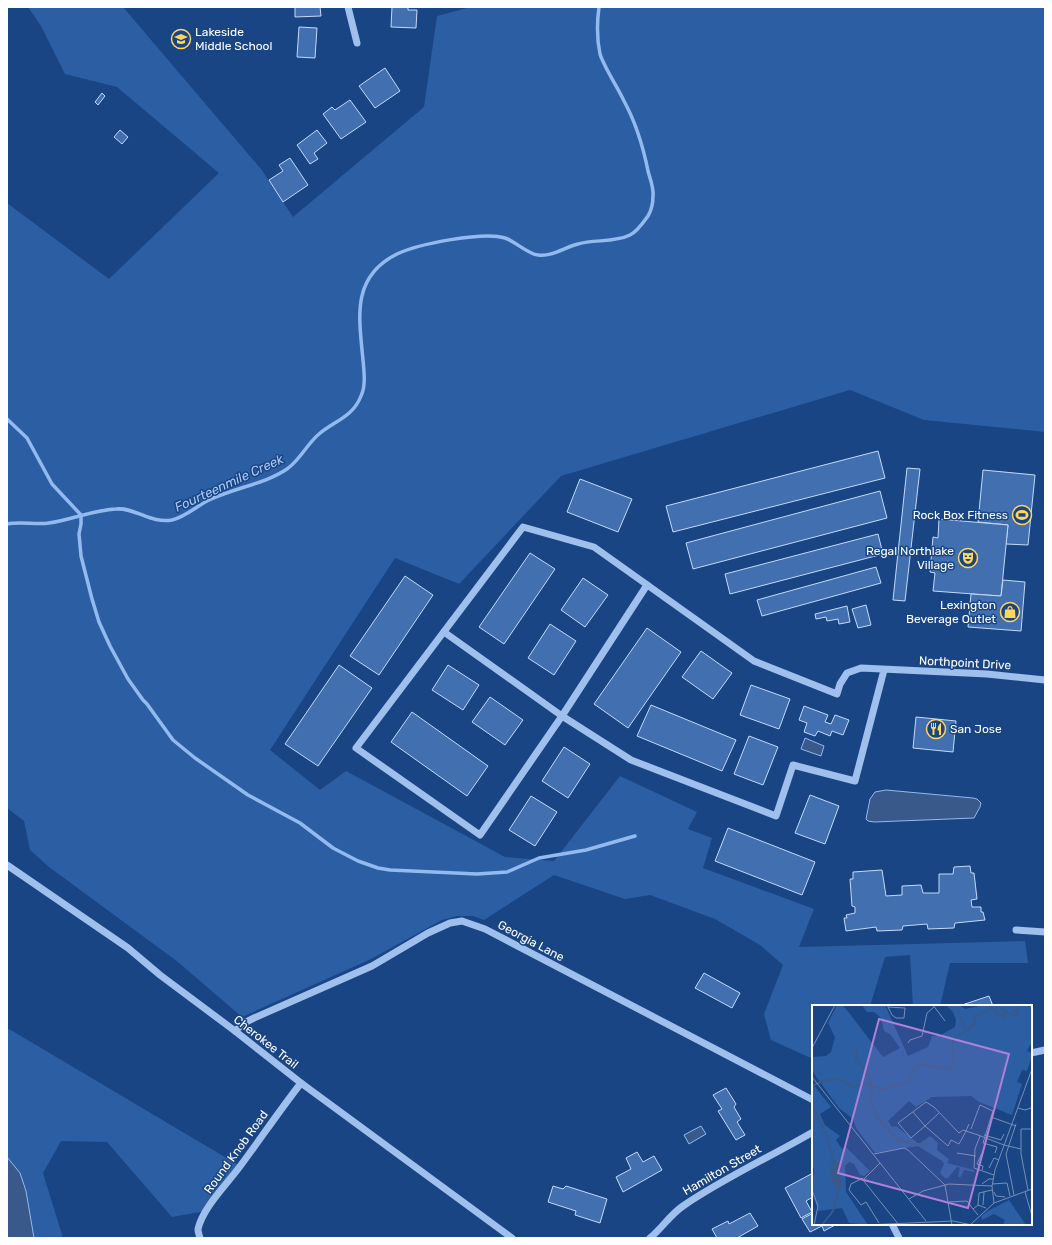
<svg xmlns="http://www.w3.org/2000/svg" width="1052" height="1245" font-family="Rubik,sans-serif">
<style>
.green{fill:#2c5ea4}
.water{fill:#385989;stroke:#92baef}
.lines{fill:none;stroke-linecap:round;stroke-linejoin:round}
.stream{stroke:#92baef;stroke-width:3.5}
.building{fill:#416faf;stroke:#c4daf9}
.minor{stroke:#9fbfec;stroke-width:7}
.labels{text-anchor:middle;dominant-baseline:central;stroke-width:3;stroke-linejoin:round;paint-order:stroke}
.poi-label{font-size:12px;fill:#fff;stroke:#194585;text-anchor:end}
.street-label{font-size:12px;fill:#fff;stroke:#194585}
.water-label{font-size:13px;font-style:italic;fill:#aacaf4;stroke:#194585}
.inset-river{fill:none;stroke:#385989;stroke-width:2}
.inset-road{fill:none;stroke:#758fb6;stroke-width:1}
.view{fill:#b080d9;fill-opacity:0.15;stroke:#b080d9;stroke-width:2}
.inset-edge{fill:none;stroke:#fff;stroke-width:2}
</style>
<rect width="100%" height="100%" fill="#194585"/>
<g class="green">
<path d="M 28,7 L 123,7 L 261,169 L 293,217 L 424,107 L 437,16 L 471,7 L 1045,7 L 1045,432 L 924,420 L 850,390 L 561,476 L 459,584 L 395,558 L 270,750 L 320,790 L 346,771 L 505,857 L 554,861 L 620,776 L 697,812 L 688,829 L 712,838 L 703,868 L 814,909 L 799,947 L 1025,941 L 1028,963 L 950,963 L 940,1006 L 913,1006 L 910,955 L 885,957 L 870,1006 L 813,1006 L 813,1059 L 771,1040 L 764,1014 L 783,965 L 760,945 L 715,919 L 650,895 L 625,899 L 554,875 L 484,920 L 473,916 L 457,916 L 442,920 L 371,959 L 242,1017 L 178,962 L 49,867 L 30,850 L 24,821 L 7,808 L 7,203 L 109,279 L 219,173 L 117,87 L 65,74 L 41,26 Z"/>
<path d="M 9,1029 L 240,1166 L 206,1211 L 172,1217 L 107,1142 L 61,1141 L 43,1173 L 63,1238 L 7,1238 L 7,1031 Z"/>
</g>
<g class="water">
<path d="M 805,738 L 824,746 L 821,756 L 801,749 Z"/>
<path d="M 886,790 L 973,798 L 977,799 L 981,803 L 980,807 L 974,818 L 874,822 L 868,821 L 866,819 L 870,799 L 875,792 Z"/>
<path d="M 701,1126 L 706,1134 L 689,1144 L 684,1135 Z"/>
<path d="M 7,1157 L 20,1173 L 26,1191 L 34,1238 L 7,1238 Z"/>
</g>
<g class="lines">
<g class="stream">
<path d="M 7,419 L 27,438 L 52,484 L 81,515 L 81,524 L 79,534 L 81,556 L 92,599 L 99,622 L 110,646 L 128,679 L 143,700 L 147,704 L 173,740 L 195,758 L 248,795 L 300,823 L 333,848 L 358,861 L 378,868 L 390,870 L 477,874 L 507,872 L 539,858 L 586,850 L 635,836"/>
<path d="M 7,524 C 21,521 35,525 49,523 C 71,520 93,510 116,509 C 135,507 151,524 172,520 C 185,517 197,506 209,500 C 234,488 265,484 287,469 C 300,460 307,444 319,434 C 334,421 353,417 361,396 C 366,386 364,371 363,360 C 359,317 351,277 397,254 C 418,244 484,231 505,238 C 516,242 528,254 538,255 C 552,257 565,247 578,244 C 594,239 614,243 630,235 C 637,232 643,223 648,216 C 651,211 653,202 653,196 C 654,188 650,179 648,171 C 643,146 636,123 624,101 C 618,88 604,67 600,54 C 597,40 597,22 599,7"/>
</g>
</g>
<g class="building">
<path d="M 295,7 L 320,7 L 321,16 L 295,17 Z"/>
<path d="M 392,7 L 408,7 L 408,10 L 417,10 L 416,28 L 391,27 Z"/>
<path d="M 299,27 L 317,28 L 315,58 L 297,57 Z"/>
<path d="M 385,68 L 400,91 L 375,108 L 359,86 Z"/>
<path d="M 102,93 L 105,96 L 98,105 L 95,102 Z"/>
<path d="M 350,100 L 366,122 L 341,139 L 323,114 L 332,107 L 335,110 Z"/>
<path d="M 120,130 L 128,137 L 122,144 L 114,137 Z"/>
<path d="M 317,130 L 327,143 L 314,153 L 318,159 L 310,164 L 297,145 Z"/>
<path d="M 290,158 L 308,185 L 283,202 L 269,180 L 283,171 L 279,165 Z"/>
<path d="M 878,451 L 885,478 L 673,532 L 666,506 Z"/>
<path d="M 907,468 L 920,469 L 905,601 L 893,600 Z"/>
<path d="M 983,470 L 1035,475 L 1028,545 L 1006,544 L 1008,525 L 978,522 Z"/>
<path d="M 580,479 L 632,499 L 618,532 L 567,512 Z"/>
<path d="M 880,491 L 887,518 L 693,569 L 686,543 Z"/>
<path d="M 939,519 L 1008,525 L 1001,596 L 933,591 L 935,573 L 930,572 L 933,537 L 938,538 Z"/>
<path d="M 878,534 L 883,554 L 730,594 L 725,574 Z"/>
<path d="M 530,553 L 555,569 L 504,644 L 479,627 Z"/>
<path d="M 876,567 L 881,583 L 762,616 L 757,600 Z"/>
<path d="M 405,576 L 433,595 L 379,675 L 350,656 Z"/>
<path d="M 583,578 L 608,595 L 585,627 L 561,610 Z"/>
<path d="M 1003,580 L 1025,582 L 1021,631 L 968,627 L 971,594 L 1001,596 Z"/>
<path d="M 866,605 L 871,625 L 858,628 L 852,609 Z"/>
<path d="M 847,606 L 850,622 L 839,624 L 838,619 L 827,621 L 826,617 L 816,619 L 815,614 Z"/>
<path d="M 550,624 L 576,641 L 554,675 L 528,658 Z"/>
<path d="M 647,628 L 681,652 L 628,728 L 594,704 Z"/>
<path d="M 701,651 L 732,673 L 713,699 L 682,677 Z"/>
<path d="M 339,665 L 372,688 L 318,766 L 285,744 Z"/>
<path d="M 448,665 L 479,685 L 463,710 L 432,690 Z"/>
<path d="M 751,685 L 790,699 L 779,729 L 740,715 Z"/>
<path d="M 490,697 L 523,720 L 505,745 L 472,722 Z"/>
<path d="M 651,705 L 736,740 L 722,771 L 637,736 Z"/>
<path d="M 804,706 L 828,715 L 825,722 L 831,724 L 835,715 L 849,720 L 843,735 L 832,731 L 830,736 L 818,731 L 815,736 L 804,732 L 807,723 L 799,720 Z"/>
<path d="M 412,712 L 488,766 L 467,796 L 391,742 Z"/>
<path d="M 916,717 L 956,721 L 953,752 L 913,748 Z"/>
<path d="M 749,736 L 778,747 L 763,785 L 734,774 Z"/>
<path d="M 564,747 L 590,764 L 568,798 L 542,781 Z"/>
<path d="M 810,795 L 839,806 L 825,844 L 795,833 Z"/>
<path d="M 531,796 L 557,812 L 535,846 L 509,830 Z"/>
<path d="M 728,828 L 815,862 L 802,895 L 715,861 Z"/>
<path d="M 970,866 L 971,873 L 974,873 L 977,899 L 971,900 L 972,907 L 981,907 L 981,912 L 983,912 L 985,920 L 955,923 L 954,928 L 928,929 L 927,924 L 903,926 L 902,930 L 877,931 L 876,927 L 846,931 L 844,918 L 847,918 L 846,915 L 855,913 L 855,907 L 852,906 L 850,879 L 853,879 L 853,872 L 882,870 L 886,896 L 902,895 L 902,886 L 921,885 L 923,893 L 939,893 L 939,874 L 953,874 L 954,867 Z"/>
<path d="M 704,973 L 740,993 L 732,1008 L 695,988 Z"/>
<path d="M 989,996 L 993,1006 L 959,1006 Z"/>
<path d="M 726,1088 L 736,1104 L 734,1107 L 741,1119 L 737,1122 L 745,1135 L 736,1140 L 718,1111 L 722,1109 L 713,1095 Z"/>
<path d="M 637,1152 L 643,1162 L 654,1156 L 662,1170 L 623,1192 L 616,1177 L 631,1169 L 626,1158 Z"/>
<path d="M 813,1173 L 813,1197 L 806,1201 L 812,1212 L 801,1218 L 785,1188 Z"/>
<path d="M 553,1186 L 563,1189 L 566,1186 L 607,1199 L 600,1223 L 575,1215 L 576,1211 L 548,1202 Z"/>
<path d="M 750,1213 L 758,1226 L 737,1238 L 717,1238 L 712,1229 L 728,1221 L 729,1224 Z"/>
<path d="M 813,1213 L 813,1224 L 835,1225 L 824,1231 L 822,1226 L 810,1232 L 802,1219 Z"/>
</g>
<g class="lines">
<g class="minor">
<path d="M 348,7 L 357,43"/>
<path d="M 444,632 L 562,716 L 647,585"/>
<path d="M 884,670 L 855,781 L 793,765 L 776,816 L 631,760 L 562,716 L 480,835 L 356,748 L 523,527 L 594,547 L 754,661 L 837,694 L 840,684 L 847,673 L 861,668 L 987,674 L 1045,680"/>
<path d="M 7,865 L 128,948 L 160,975 L 235,1031 L 301,1083 L 512,1238"/>
<path d="M 1016,930 L 1045,932"/>
<path d="M 235,1031 L 244,1023 L 254,1018 L 372,966 L 428,933 L 450,923 L 462,921 L 485,929 L 813,1100"/>
<path d="M 1031,1053 L 1045,1050"/>
<path d="M 892,1224 L 899,1238"/>
<path d="M 200,1238 C 199,1235 198,1232 198,1229 C 203,1207 228,1183 241,1165 C 261,1138 280,1110 301,1083"/>
<path d="M 650,1238 C 662,1228 670,1215 683,1206 C 724,1178 770,1157 813,1132"/>
</g>
</g>
<defs>
<g id="school-ring" transform="scale(1)"><circle r="9.5" fill="#194585" stroke="#ffd55a" stroke-width="1.5"/><path d="M0-5L7-2L0 1L-7-2ZM-4 1L0 2.5L4 1V4Q0 6-4 4Z" fill="#ffd55a"/></g>
<g id="stadium-ring" transform="scale(1)"><circle r="9.5" fill="#194585" stroke="#ffd55a" stroke-width="1.5"/><path d="M0-5a6.5 5 0 1 0 0 10a6.5 5 0 1 0 0-10ZM-3.5-1.8h7v3.6h-7Z" fill="#ffd55a"/></g>
<g id="theatre-ring" transform="scale(1)"><circle r="9.5" fill="#194585" stroke="#ffd55a" stroke-width="1.5"/><path d="M-5-5.5Q0-4 5-5.5V0Q5 5 0 6Q-5 5-5 0ZM-3.3-2.5H-1v1.5H-3.3ZM1-2.5H3.3v1.5H1ZM-2.8 1Q0 5.5 2.8 1Z" fill="#ffd55a"/></g>
<g id="shop-ring" transform="scale(1)"><circle r="9.5" fill="#194585" stroke="#ffd55a" stroke-width="1.5"/><path d="M-5-2.5h2.3a2.7 3.5 0 0 1 5.4 0H5L5.5 6h-11ZM-1.5-2.5h3a1.5 2.3 0 0 0-3 0Z" fill="#ffd55a"/></g>
<g id="restaurant-ring" transform="scale(1)"><circle r="9.5" fill="#194585" stroke="#ffd55a" stroke-width="1.5"/><path d="M-5-6h1v4h1v-4h1v4h1v-4h1v5L-1.5 .5V6h-2V.5L-5-1ZM5-6V6H3V1.5H1.5Q1.5-4 5-6Z" fill="#ffd55a"/></g>
</defs>
<g fill-rule="evenodd">
<use href="#school-ring" x="181" y="39"/>
<use href="#stadium-ring" x="1022" y="515"/>
<use href="#theatre-ring" x="968" y="558"/>
<use href="#shop-ring" x="1010" y="612"/>
<use href="#restaurant-ring" x="936" y="729"/>
</g>
<g class="labels">
<g class="poi-label">
<text x="195" y="32" text-anchor="start">Lakeside<tspan x="195" dy="14">Middle School</tspan></text>
<text x="1008" y="515">Rock Box Fitness</text>
<text x="954" y="551">Regal Northlake<tspan x="954" dy="14">Village</tspan></text>
<text x="996" y="605">Lexington<tspan x="996" dy="14">Beverage Outlet</tspan></text>
<text x="950" y="729" text-anchor="start">San Jose</text>
</g>
<g class="street-label">
<text transform="translate(965 663) rotate(3)">Northpoint Drive</text>
<text transform="translate(531 941) rotate(28)">Georgia Lane</text>
<text transform="translate(266 1042) rotate(38)">Cherokee Trail</text>
<text transform="translate(236 1152) rotate(-54)">Round Knob Road</text>
<text transform="translate(722 1170) rotate(-30)">Hamilton Street</text>
</g>
<g class="water-label">
<text transform="translate(229 483) rotate(-25)">Fourteenmile Creek</text>
</g>
</g>
<g transform="translate(812 1005)">
<rect width="220" height="220" fill="#194585"/>
<path d="M 25,0 L 30,0 L 34,4 L 71,52 L 88,43 L 78,29 L 72,26 L 69,13 L 62,7 L 55,7 L 50,0 L 73,0 L 96,51 L 116,42 L 120,31 L 127,31 L 143,22 L 144,15 L 141,7 L 134,0 L 148,0 L 153,4 L 172,0 L 220,0 L 220,40 L 218,40 L 215,46 L 220,48 L 220,51 L 215,66 L 210,65 L 205,77 L 210,79 L 200,110 L 167,97 L 159,91 L 120,92 L 104,102 L 97,96 L 76,116 L 80,122 L 84,121 L 107,139 L 118,131 L 126,138 L 125,145 L 137,154 L 135,158 L 162,165 L 162,167 L 152,165 L 148,173 L 146,171 L 148,163 L 145,162 L 136,173 L 133,173 L 128,168 L 132,159 L 130,156 L 106,141 L 63,148 L 44,123 L 41,114 L 27,103 L 0,66 L 0,52 L 14,51 L 19,47 L 23,32 L 16,18 ZM 0,78 L 19,102 L 8,109 L 13,120 L 28,131 L 24,135 L 30,144 L 34,142 L 58,166 L 52,171 L 48,170 L 42,159 L 37,157 L 33,161 L 34,187 L 56,220 L 37,218 L 30,203 L 6,206 L 0,185 L 2,163 L 0,161 ZM 197,195 L 214,220 L 191,220 L 193,215 L 182,209 L 170,215 L 169,211 L 176,206 Z" fill="#2c5ea4"/>
<path d="M 24,157 L 28,157 L 30,160 L 29,184 L 26,186 L 18,171 L 19,159 Z" fill="#385989"/>
<path class="inset-river" d="M 144,0 L 154,26M 184,0 L 183,8 L 193,13 L 190,4 L 204,12 L 206,10 L 203,6 L 209,0M 45,45 L 44,54 L 55,68 L 60,81 L 59,96 L 66,114 L 85,134 L 101,139 L 118,139M 0,81 L 11,76 L 24,74 L 32,76 L 40,82 L 52,79 L 71,84 L 96,77 L 105,59 L 137,64 L 141,60 L 141,34 L 156,25 L 162,19 L 163,12 L 177,5 L 180,0M 0,100 L 13,127 L 22,157M 10,220 L 21,206 L 26,186"/>
<path class="inset-road" d="M 75,0 L 80,10 L 84,13 L 92,13 L 93,3 L 76,2M 121,0 L 133,16M 96,38 L 98,35 L 110,31 L 115,8 L 122,2M 0,43 L 23,0M 0,72 L 114,216M 206,103 L 213,105 L 219,103 L 220,106M 101,107 L 113,121 L 127,108M 179,112 L 171,138 L 185,142 L 183,148M 157,119 L 154,126 L 147,139 L 139,135 L 136,141 L 113,121 L 99,133 L 86,118 L 114,97 L 122,102 L 147,128 L 151,125 L 166,130 L 192,140 L 209,144M 159,124 L 168,100 L 181,106 L 179,112 L 204,121M 172,130 L 189,135 L 192,129M 168,131 L 163,144 L 162,163 L 182,170M 145,148 L 164,151M 62,149 L 92,143 L 96,145 L 133,180 L 140,220M 68,158 L 51,175 L 87,220M 177,163 L 182,153 L 187,155M 170,165 L 171,161 L 165,159 L 170,148M 51,173 L 39,179 L 37,185 L 49,200 L 54,197 L 67,218M 170,179 L 177,174 L 181,174M 180,179 L 195,178 L 198,191M 0,185 L 6,201 L 2,220M 216,185 L 209,149 L 209,124 L 220,124M 182,187 L 184,191 L 193,192M 213,187 L 220,211M 202,190 L 194,149 L 204,119M 97,194 L 111,186 L 137,179 L 180,181M 137,197 L 155,196 L 161,204M 182,198 L 180,181 L 183,165 L 220,64M 166,200 L 161,204 L 166,210M 171,200 L 172,187M 174,203 L 166,200 L 167,188 L 180,185M 54,220 L 141,216 L 160,220M 158,220 L 182,198 L 220,184"/>
<path class="view" d="M 67,14 L 197,49 L 156,203 L 26,168 Z"/>
<rect width="220" height="220" class="inset-edge"/>
</g>
<rect width="1052" height="1245" fill="none" stroke="#ffffff" stroke-width="16"/>
</svg>
